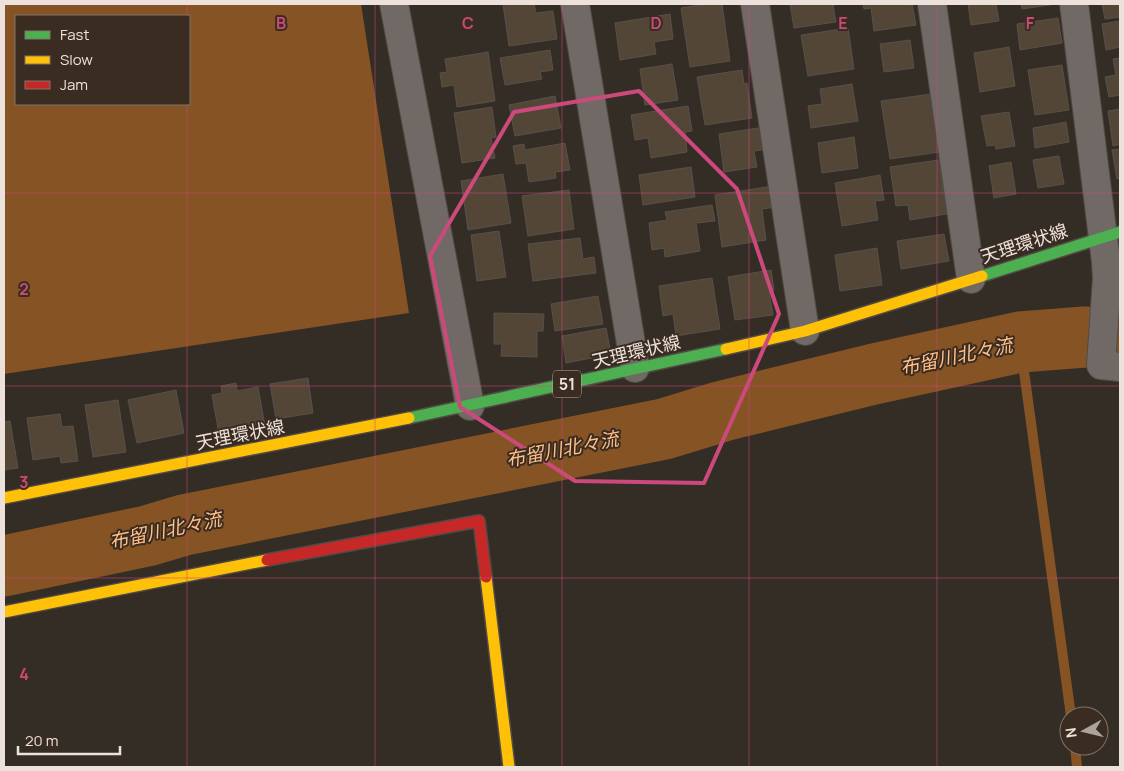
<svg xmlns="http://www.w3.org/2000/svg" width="1124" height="771" font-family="Manrope,'Noto Sans JP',sans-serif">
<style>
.water{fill:#855324;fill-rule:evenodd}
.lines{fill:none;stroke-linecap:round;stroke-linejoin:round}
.stream{stroke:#855324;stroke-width:10}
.river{stroke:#855324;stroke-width:61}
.building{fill:#534637;stroke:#57514b}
.street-casing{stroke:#514b44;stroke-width:30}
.fast-casing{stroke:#514b44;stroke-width:14}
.slow-casing{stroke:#514b44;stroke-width:14}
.jam-casing{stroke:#514b44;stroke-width:14}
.street{stroke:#706965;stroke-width:28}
.fast{stroke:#4caf50;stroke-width:11}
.slow{stroke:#ffc107;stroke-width:11}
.jam{stroke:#c62828;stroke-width:11}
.marked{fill:none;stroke:#cc4a7b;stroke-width:4;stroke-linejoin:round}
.grid{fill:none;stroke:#cc4a7b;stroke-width:1;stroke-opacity:0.55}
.labels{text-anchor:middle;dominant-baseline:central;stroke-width:4;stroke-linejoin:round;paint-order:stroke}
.shield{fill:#3a2c20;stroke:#b7aba3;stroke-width:1}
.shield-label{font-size:16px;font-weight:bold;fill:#ece2db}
.street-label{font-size:18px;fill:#ece2db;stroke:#3a2c20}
.water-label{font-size:19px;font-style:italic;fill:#ffbf89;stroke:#3a2c20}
.grid-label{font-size:16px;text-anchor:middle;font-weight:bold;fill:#cc4a7b;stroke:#3a2c20;stroke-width:4;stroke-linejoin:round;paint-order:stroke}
</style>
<rect width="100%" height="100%" fill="#342d26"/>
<path class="water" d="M 4,4 L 361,4 L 409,313 L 4,374 ZM 16,16 L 189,16 L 189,104 L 16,104 Z"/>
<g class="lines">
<g class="stream">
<path d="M 1020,342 L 1071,716"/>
<path d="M 1075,746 L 1077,767"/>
</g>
<path class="river" d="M 4,566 L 147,536 L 184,525 L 664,429 L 723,411 L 874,374 L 1020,342 L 1085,337 L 1120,338"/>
</g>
<g class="building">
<path d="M 503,4 L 534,4 L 536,13 L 553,11 L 557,39 L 509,46 Z"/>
<path d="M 706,4 L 722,4 L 730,61 L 690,67 L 681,8 Z"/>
<path d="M 790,4 L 842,4 L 833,5 L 836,22 L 794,28 Z"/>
<path d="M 863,4 L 912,4 L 916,25 L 874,31 L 871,8 L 864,9 Z"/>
<path d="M 968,4 L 996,4 L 999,21 L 971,25 Z"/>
<path d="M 1021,4 L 1056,4 L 1022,9 Z"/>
<path d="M 1102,4 L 1120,4 L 1120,17 L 1105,19 Z"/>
<path d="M 670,14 L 673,39 L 654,42 L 656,54 L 620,60 L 615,23 Z"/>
<path d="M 1058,18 L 1062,43 L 1020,50 L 1017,24 Z"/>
<path d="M 1120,21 L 1120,47 L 1106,50 L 1102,24 Z"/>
<path d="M 848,28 L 854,69 L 808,76 L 801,35 Z"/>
<path d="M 910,40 L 914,68 L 884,72 L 880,44 Z"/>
<path d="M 1009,47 L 1015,86 L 980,92 L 974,53 Z"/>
<path d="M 550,50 L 553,70 L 540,72 L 542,79 L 505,85 L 500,58 Z"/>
<path d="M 488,52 L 495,101 L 457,107 L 454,85 L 442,87 L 440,73 L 447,72 L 445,59 Z"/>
<path d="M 1120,58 L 1120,95 L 1109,97 L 1105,77 L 1116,75 L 1113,59 Z"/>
<path d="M 672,64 L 678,100 L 645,105 L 640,69 Z"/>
<path d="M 1062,65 L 1069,110 L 1035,115 L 1028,70 Z"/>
<path d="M 742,70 L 744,84 L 747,83 L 752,118 L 705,125 L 697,77 Z"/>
<path d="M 852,84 L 858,121 L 811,128 L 808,106 L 822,104 L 820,89 Z"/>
<path d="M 931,94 L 940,152 L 890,159 L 881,101 Z"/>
<path d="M 555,96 L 561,128 L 515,136 L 509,105 Z"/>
<path d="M 688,106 L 692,131 L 685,132 L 687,152 L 651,158 L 648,138 L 635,140 L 631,115 Z"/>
<path d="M 492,107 L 496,137 L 491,138 L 495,158 L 462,163 L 454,113 Z"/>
<path d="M 1120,109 L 1120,144 L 1113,146 L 1108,111 Z"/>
<path d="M 1009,112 L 1015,146 L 996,149 L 995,145 L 987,146 L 981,116 Z"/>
<path d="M 1066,122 L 1069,142 L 1035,148 L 1033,128 Z"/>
<path d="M 765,127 L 768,149 L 754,151 L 757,167 L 724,172 L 719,134 Z"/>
<path d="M 854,137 L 858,168 L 822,173 L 818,143 Z"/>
<path d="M 565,143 L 570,170 L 555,172 L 556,178 L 529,182 L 526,163 L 516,164 L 513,146 L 524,144 L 525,150 Z"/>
<path d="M 1120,149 L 1120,178 L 1117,179 L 1112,150 Z"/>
<path d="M 1059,156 L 1064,184 L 1038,188 L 1033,160 Z"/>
<path d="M 939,160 L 947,214 L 910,220 L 908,205 L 896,206 L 890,167 Z"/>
<path d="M 1011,162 L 1016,194 L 994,198 L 989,166 Z"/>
<path d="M 691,167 L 695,197 L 643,205 L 639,175 Z"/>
<path d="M 503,174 L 511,223 L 468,230 L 461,181 Z"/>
<path d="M 880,175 L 884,200 L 875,201 L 878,220 L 842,226 L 835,183 Z"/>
<path d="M 773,186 L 776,207 L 762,209 L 766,240 L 722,247 L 715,195 Z"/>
<path d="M 569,190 L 574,229 L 528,236 L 522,196 Z"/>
<path d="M 712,205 L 715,221 L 696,223 L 700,251 L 665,257 L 664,248 L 652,250 L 649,223 L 667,220 L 665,212 Z"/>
<path d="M 499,231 L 506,277 L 477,281 L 471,235 Z"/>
<path d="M 944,234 L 949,261 L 901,269 L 897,241 Z"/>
<path d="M 580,238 L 583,259 L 594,257 L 596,273 L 533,281 L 528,244 Z"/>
<path d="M 877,248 L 882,285 L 840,291 L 835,255 Z"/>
<path d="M 771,270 L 774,290 L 769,291 L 773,315 L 735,320 L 728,277 Z"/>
<path d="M 712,278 L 720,329 L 676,336 L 673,314 L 663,316 L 659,286 Z"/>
<path d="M 598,296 L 603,324 L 555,331 L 551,304 Z"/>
<path d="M 494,313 L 544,314 L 543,331 L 537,331 L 537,357 L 501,356 L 502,344 L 494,344 Z"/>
<path d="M 606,328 L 611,354 L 566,363 L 562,336 Z"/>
<path d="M 308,378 L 313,413 L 276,419 L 270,384 Z"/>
<path d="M 236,383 L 237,391 L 258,387 L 265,426 L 219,434 L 212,395 L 222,393 L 221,386 Z"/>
<path d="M 176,390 L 184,433 L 137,443 L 128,400 Z"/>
<path d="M 118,400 L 126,452 L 93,457 L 85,405 Z"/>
<path d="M 60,414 L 62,427 L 73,426 L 78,461 L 61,463 L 60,456 L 33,460 L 27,418 Z"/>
<path d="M 10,421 L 18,468 L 4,470 L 4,422 Z"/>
</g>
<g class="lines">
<g class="street-casing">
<g id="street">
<path d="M 394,4 L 470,406"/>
<path d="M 575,4 L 635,368"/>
<path d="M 755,4 L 805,331"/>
<path d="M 932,4 L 971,279"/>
<path d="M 1074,4 L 1106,262 L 1107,278 L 1101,365 L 1120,367"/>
</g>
</g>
<g class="fast-casing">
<g id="fast">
<path d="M 982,276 L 1120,232"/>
<path d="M 409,418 L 726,349"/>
</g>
</g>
<g class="slow-casing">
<g id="slow">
<path d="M 726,349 L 805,331 L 982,276"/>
<path d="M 4,498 L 409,418"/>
<path d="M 486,577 L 509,767"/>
<path d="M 4,612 L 267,560"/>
</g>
</g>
<g class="jam-casing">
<path id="jam" d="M 267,560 L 479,521 L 486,577"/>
</g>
<use href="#street" class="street"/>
<use href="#fast" class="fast"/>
<use href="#slow" class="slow"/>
<use href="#jam" class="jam"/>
</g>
<path class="marked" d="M 639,91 L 737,189 L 779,314 L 704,483 L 575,481 L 460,407 L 430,256 L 514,112 Z"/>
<path class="grid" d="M 187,4 L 187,16M 375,4 L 375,767M 562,4 L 562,767M 749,4 L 749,767M 937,4 L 937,767M 187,104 L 187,767M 4,193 L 1120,193M 4,386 L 1120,386M 4,578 L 1120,578"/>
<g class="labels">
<rect class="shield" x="553" y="370.5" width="28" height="27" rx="4"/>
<g class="shield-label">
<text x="567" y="384">51</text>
</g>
<g class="street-label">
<text transform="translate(1024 243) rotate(-18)">天理環状線</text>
<text transform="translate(636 351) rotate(-13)">天理環状線</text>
<text transform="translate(240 434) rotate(-11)">天理環状線</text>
</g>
<g class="water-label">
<text transform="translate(956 356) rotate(-12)">布留川北々流</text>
<text transform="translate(562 449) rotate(-11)">布留川北々流</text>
<text transform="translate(165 530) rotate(-12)">布留川北々流</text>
</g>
</g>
<g class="grid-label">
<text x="281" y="29">B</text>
<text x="468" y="29">C</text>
<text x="656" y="29">D</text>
<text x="843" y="29">E</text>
<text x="1030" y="29">F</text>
<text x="24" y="295">2</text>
<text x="24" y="488">3</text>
<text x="24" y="680">4</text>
</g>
<rect width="1124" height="771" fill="none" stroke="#ece2db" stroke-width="10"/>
<rect x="15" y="15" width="175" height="90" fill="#3a2c20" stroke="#81756b"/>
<rect x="25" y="31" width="25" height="8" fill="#4caf50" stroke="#81756b"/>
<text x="60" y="40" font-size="15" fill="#ece2db">Fast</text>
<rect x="25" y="56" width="25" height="8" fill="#ffc107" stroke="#81756b"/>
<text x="60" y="65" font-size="15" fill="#ece2db">Slow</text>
<rect x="25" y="81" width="25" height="8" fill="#c62828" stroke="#81756b"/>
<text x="60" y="90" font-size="15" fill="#ece2db">Jam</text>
<g transform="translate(1084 731) rotate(262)"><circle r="24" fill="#3a2c20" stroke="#81756b"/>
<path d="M0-4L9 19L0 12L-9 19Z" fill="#aca39c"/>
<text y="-8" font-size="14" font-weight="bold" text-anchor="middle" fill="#ece2db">N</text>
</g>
<path d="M18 746v8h102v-8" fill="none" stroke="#ece2db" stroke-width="2.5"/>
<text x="25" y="746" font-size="15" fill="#ece2db" stroke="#3a2c20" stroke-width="4" paint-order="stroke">20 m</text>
</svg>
